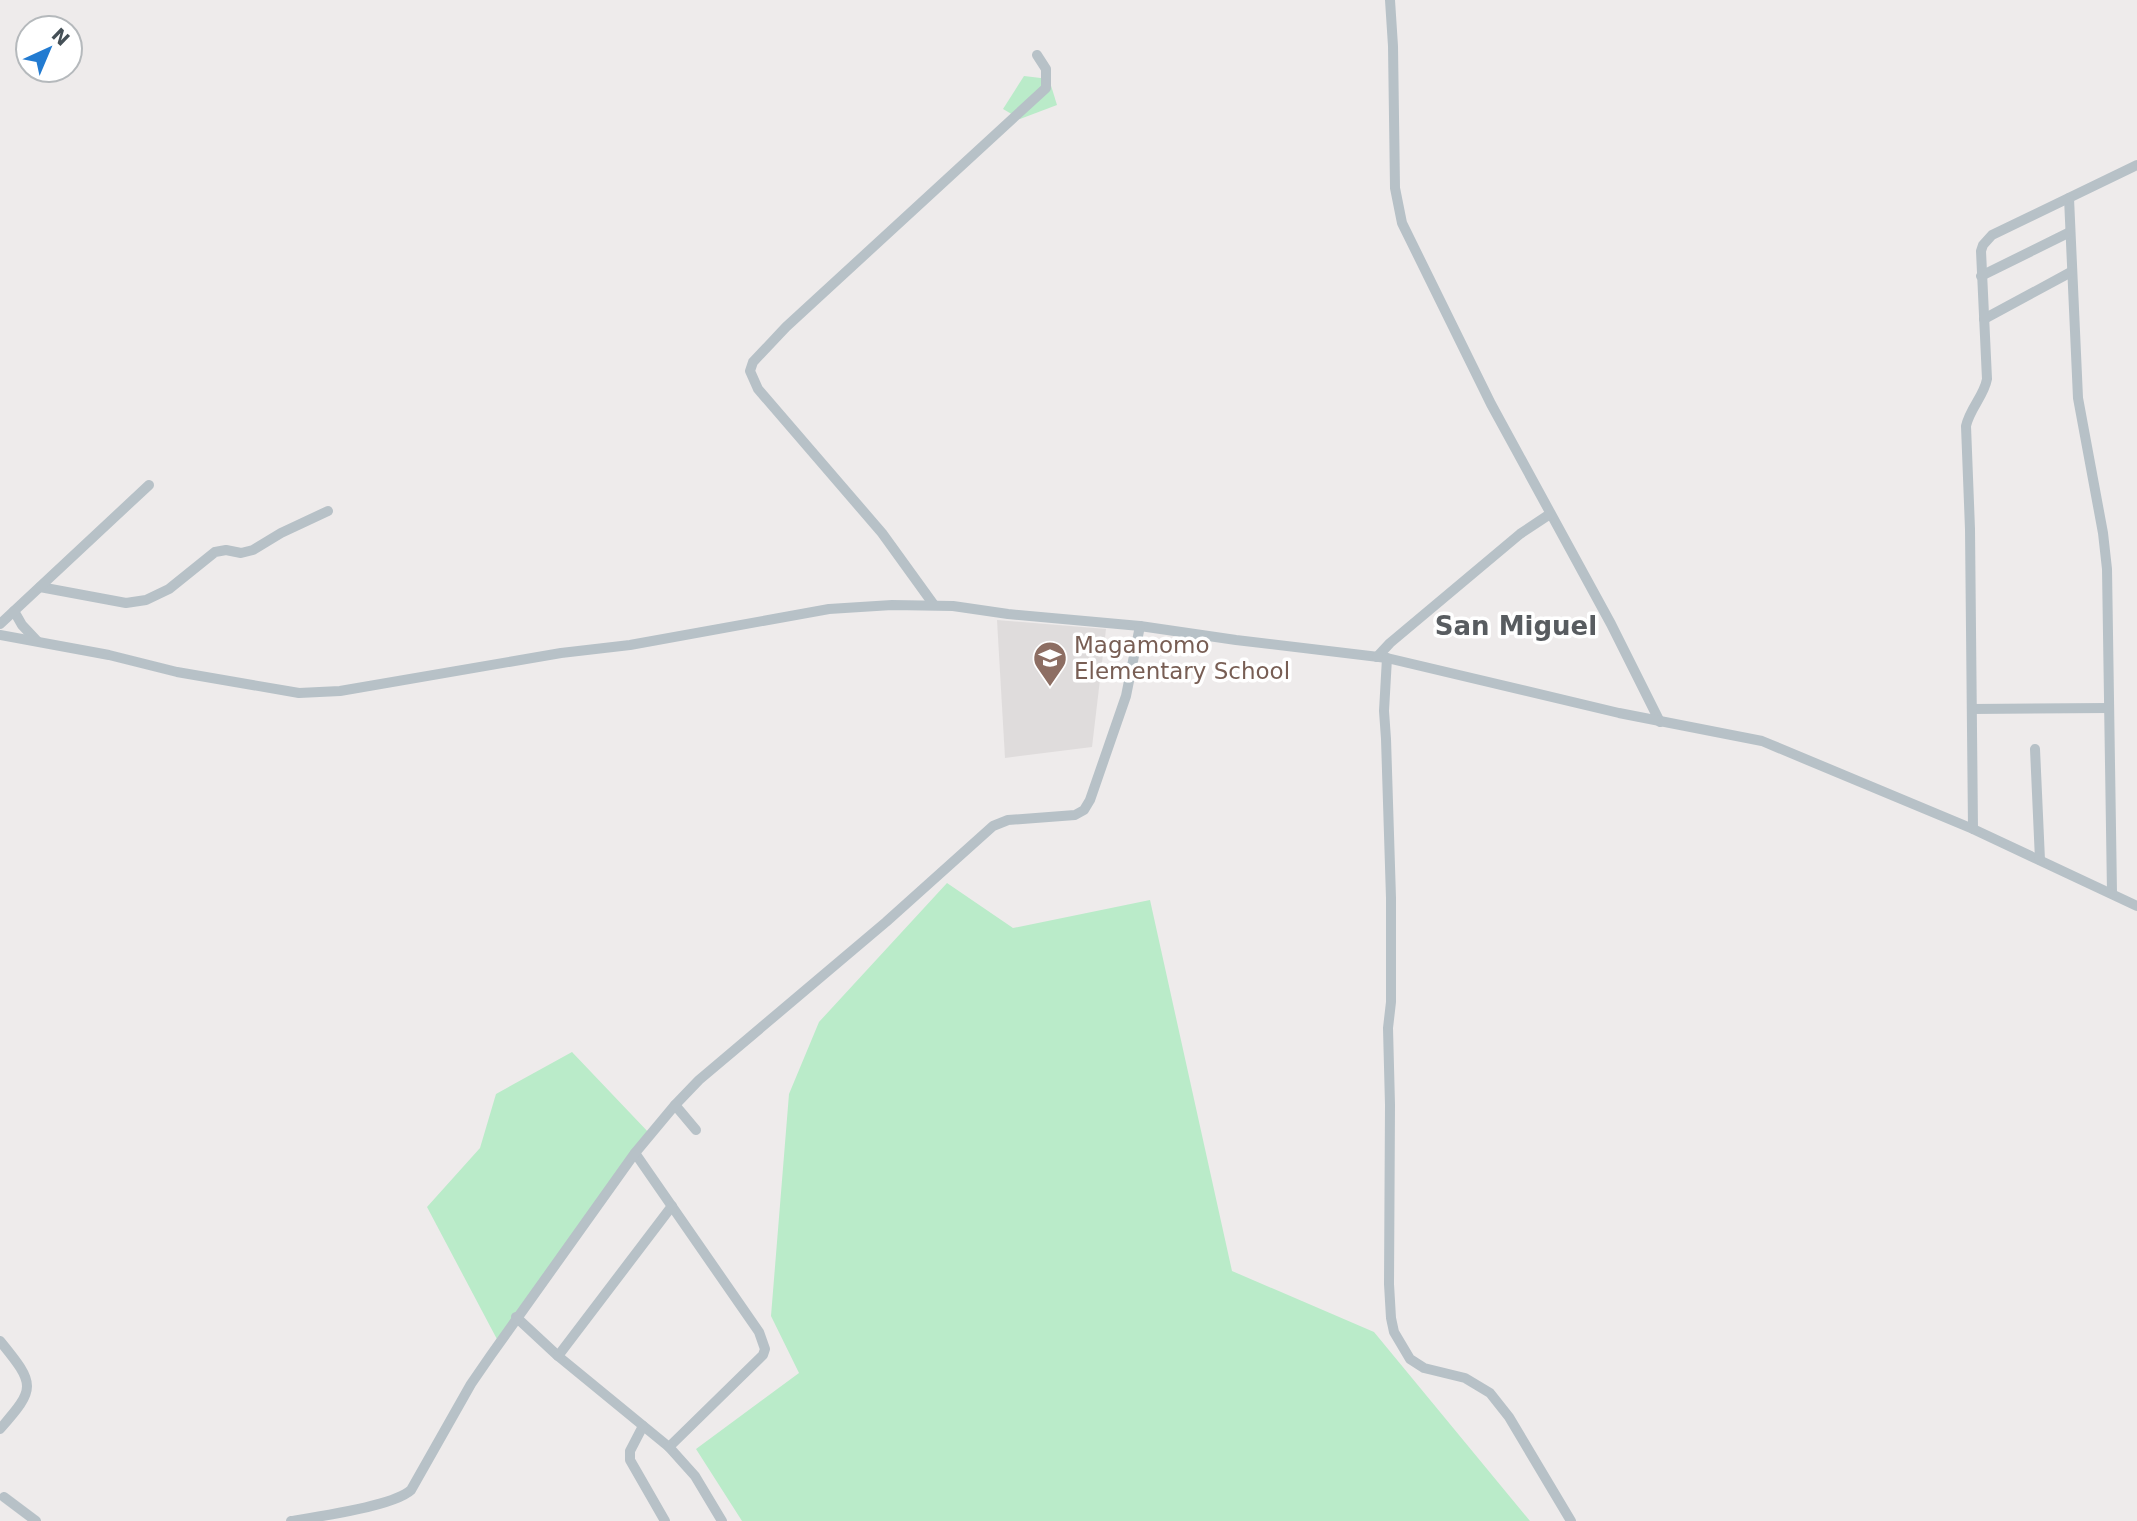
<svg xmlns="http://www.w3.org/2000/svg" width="2137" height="1521" font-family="'DejaVu Sans',sans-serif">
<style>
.education{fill:#dfdcdc}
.green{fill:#baebc9}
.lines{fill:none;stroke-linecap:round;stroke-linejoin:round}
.street{stroke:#b7c1c7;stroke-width:10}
.labels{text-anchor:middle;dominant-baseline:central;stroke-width:7;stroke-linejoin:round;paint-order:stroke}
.education-label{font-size:23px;fill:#785e54;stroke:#fff;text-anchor:start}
.quarter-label{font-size:26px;font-weight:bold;fill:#585c60;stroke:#fff}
</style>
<rect width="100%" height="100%" fill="#eeebeb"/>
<path class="education" d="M 997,620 L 1106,629 L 1092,747 L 1005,758 Z"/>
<g class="green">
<path d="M 1024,76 L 1049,79 L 1057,105 L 1020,119 L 1003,109 Z"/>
<path d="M 947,883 L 1013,928 L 1150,900 L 1232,1271 L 1374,1332 L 1530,1521 L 742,1521 L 696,1449 L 799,1373 L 771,1316 L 789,1094 L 819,1022 Z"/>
<path d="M 572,1052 L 651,1135 L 499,1343 L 427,1207 L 480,1148 L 496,1094 Z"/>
</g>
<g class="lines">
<g class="street">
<path d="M 1390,0 L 1393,46 L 1395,188 L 1402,223 L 1491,404 L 1611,624 L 1660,722"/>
<path d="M 2069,198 L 2078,398 L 2103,533 L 2107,569 L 2112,893"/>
<path d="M 1981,276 L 2070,232"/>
<path d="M 1984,319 L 2071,272"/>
<path d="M 40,587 L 126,603 L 146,600 L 169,589 L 215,552 L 226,550 L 241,553 L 253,550 L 281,533 L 328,511"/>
<path d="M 934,605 L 882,533 L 758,389 L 750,371 L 753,362 L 786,327 L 1046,88 L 1046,69 L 1037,55"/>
<path d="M 14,611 L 22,625 L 37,641"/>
<path d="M 0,624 L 149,485"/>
<path d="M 0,635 L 109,655 L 177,672 L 299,693 L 340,691 L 561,653 L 630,645 L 829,609 L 892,605 L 953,606 L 1008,614 L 1140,626 L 1236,640 L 1387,658 L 1619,713 L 1762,741 L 1973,829 L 2137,906"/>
<path d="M 1377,657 L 1390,643 L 1520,534 L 1550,514"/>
<path d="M 1387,658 L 1384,711 L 1386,739 L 1391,898 L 1391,1002 L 1388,1028 L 1390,1105 L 1389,1284 L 1391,1318 L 1394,1332 L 1410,1359 L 1424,1368 L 1465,1378 L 1490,1393 L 1509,1417 L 1571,1521"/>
<path d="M 1972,709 L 2109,708"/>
<path d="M 2035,749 L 2040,860"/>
<path d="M 1973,829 L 1970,529 L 1966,426 C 1970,408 1984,396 1987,379 L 1981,251 L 1983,245 L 1992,235 L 2137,165"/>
<path d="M 675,1105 L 696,1130"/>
<path d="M 516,1317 L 558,1356 L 669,1447 L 763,1355 L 765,1349 L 759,1332 L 635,1153"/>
<path d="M 0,1341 C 36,1385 36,1388 0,1429"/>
<path d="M 558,1356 L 672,1206"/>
<path d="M 643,1426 L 630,1451 L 630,1460 L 665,1521"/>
<path d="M 669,1447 L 695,1476 L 722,1521"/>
<path d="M 4,1497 L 36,1521"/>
<path d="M 291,1521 C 317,1517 394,1506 411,1490 L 471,1384 L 491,1355 L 635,1153 L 675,1105 L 699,1080 L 886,922 L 993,826 L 1008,820 L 1075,815 L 1084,810 L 1090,800 L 1126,696 L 1140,626"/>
</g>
</g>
<defs>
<g id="school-pin" transform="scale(1.75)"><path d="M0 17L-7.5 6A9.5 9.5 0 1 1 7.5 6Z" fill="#8d6e63" stroke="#fff"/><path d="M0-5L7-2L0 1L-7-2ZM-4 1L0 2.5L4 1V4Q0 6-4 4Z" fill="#fff"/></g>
</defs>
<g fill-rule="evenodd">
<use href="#school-pin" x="1050" y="658"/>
</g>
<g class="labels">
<g class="education-label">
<text x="1074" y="645">Magamomo<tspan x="1074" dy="26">Elementary School</tspan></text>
</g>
<g class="quarter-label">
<text x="1516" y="626">San Miguel</text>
</g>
</g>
<g transform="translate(49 49) rotate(44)"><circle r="33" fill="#ffffff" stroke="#b5b9bc" stroke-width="2"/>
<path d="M0-5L12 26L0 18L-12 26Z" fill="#227bd1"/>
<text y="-10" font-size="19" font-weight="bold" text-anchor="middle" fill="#455057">N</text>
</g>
</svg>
